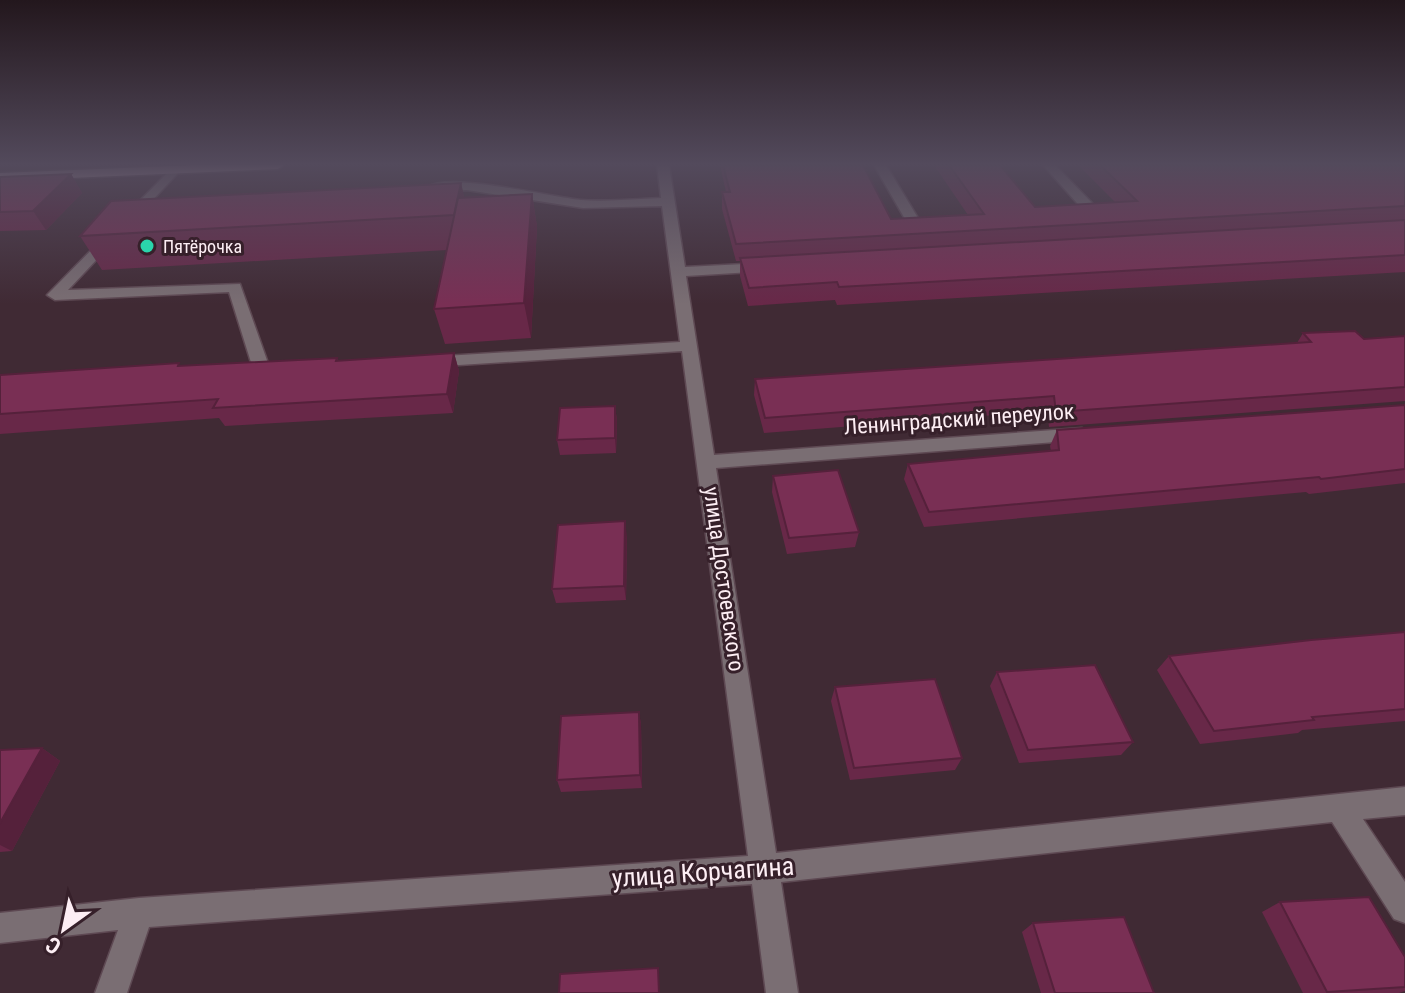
<svg xmlns="http://www.w3.org/2000/svg" width="1405" height="993" font-family="'Roboto Condensed',sans-serif">
<style>
.lines{fill:none;stroke-linecap:round;stroke-linejoin:round}
.minor-casing{stroke:#5e4953;stroke-width:3}
.major-casing{stroke:#5e4953;stroke-width:3}
.minor{fill:#7a6e73;fill-rule:evenodd}
.major{fill:#c1a9b3;fill-rule:evenodd}
.wall{fill:#682848}
.shaded-wall{fill:#55213b}
.building{fill:#792f54;stroke:#55213b;stroke-width:2}
.poi-dot{fill:#2ad5ac;stroke:#36202a;stroke-width:3}
.labels{text-anchor:middle;dominant-baseline:central;stroke-width:6;stroke-linejoin:round;paint-order:stroke}
.far-poi-label{font-size:18px;fill:#fdeef4;stroke:#36202a;text-anchor:start}
.street-label{font-size:22px;fill:#fdeef4;stroke:#36202a}
.near-street-label{font-size:26px;fill:#fdeef4;stroke:#36202a}
</style>
<rect width="100%" height="100%" fill="#402a34"/>
<g class="lines">
<g class="minor-casing">
<g id="minor">
<path d="M 657,165 L 669,165 L 685,267 L 766,263 L 773,267 L 766,271 L 686,276 L 714,455 L 1082,428 L 1091,434 L 1082,440 L 716,468 L 776,853 L 1405,787 L 1405,815 L 1363,819 L 1405,882 L 1405,923 L 1394,919 L 1332,822 L 781,882 L 798,993 L 766,993 L 752,884 L 149,927 L 127,993 L 95,993 L 118,930 L 0,943 L 0,913 L 139,898 L 748,856 L 682,351 L 428,367 L 420,362 L 428,357 L 680,342 L 662,206 L 583,208 L 467,190 L 434,191 L 428,187 C 449,172 550,197 581,200 C 607,202 635,199 661,198 Z"/>
<path d="M 874,165 L 886,165 L 921,223 L 919,226 L 909,226 Z"/>
<path d="M 1043,165 L 1055,165 L 1095,206 L 1095,212 L 1085,212 Z"/>
<path d="M 174,166 L 178,167 L 178,173 L 68,290 L 240,284 L 269,366 L 282,367 L 284,371 L 282,375 L 262,377 L 254,372 L 229,292 L 55,300 L 47,295 Z"/>
</g>
</g>
<g class="major-casing">
<path id="major" d="M 198,165 L 284,165 L 278,169 L 0,181 L 0,173 Z"/>
</g>
<use href="#minor" class="minor"/>
<use href="#major" class="major"/>
</g>
<g class="wall">
<path d="M 720,165 L 863,165 L 891,219 L 968,215 L 936,168 L 936,165 L 1000,165 L 1035,207 L 1115,202 L 1078,165 L 1405,165 L 1405,272 L 837,305 L 835,300 L 748,306 L 740,276 L 740,261 L 736,261 L 722,209 L 722,192 L 726,192 Z"/>
<path d="M 71,174 L 82,193 L 46,230 L 0,231 L 0,177 Z"/>
<path d="M 461,183 L 464,197 L 532,194 L 537,227 L 531,338 L 445,344 L 434,309 L 447,250 L 102,270 L 80,236 Z"/>
<path d="M 1303,333 L 1364,339 L 1405,336 L 1405,401 L 1049,427 L 1047,411 L 764,433 L 754,395 L 755,379 L 1297,343 Z"/>
<path d="M 454,353 L 459,371 L 453,413 L 225,426 L 219,418 L 0,434 L 0,375 L 337,358 L 338,361 Z"/>
<path d="M 1405,405 L 1405,483 L 1309,494 L 1306,492 L 924,527 L 904,479 L 908,464 L 1051,451 L 1050,446 L 1057,430 Z"/>
<path d="M 615,406 L 617,421 L 616,453 L 560,455 L 557,440 Z"/>
<path d="M 773,476 L 859,532 L 855,547 L 787,554 L 772,492 Z"/>
<path d="M 627,537 L 626,600 L 556,603 L 552,589 Z"/>
<path d="M 1405,632 L 1405,721 L 1302,730 L 1298,733 L 1200,744 L 1157,670 L 1169,656 Z"/>
<path d="M 997,672 L 1133,742 L 1121,755 L 1019,763 L 990,686 Z"/>
<path d="M 835,687 L 962,758 L 955,770 L 850,780 L 831,701 Z"/>
<path d="M 639,712 L 641,725 L 642,788 L 561,792 L 557,780 Z"/>
<path d="M 42,748 L 60,761 L 12,851 L 0,852 L 0,750 Z"/>
<path d="M 1280,902 L 1405,957 L 1405,991 L 1399,993 L 1303,993 L 1262,912 Z"/>
<path d="M 1033,923 L 1154,993 L 1041,993 L 1022,932 Z"/>
</g>
<g class="shaded-wall">
<path d="M 71,174 L 82,193 L 46,230 L 33,211 Z"/>
<path d="M 461,183 L 468,215 L 454,215 Z"/>
<path d="M 532,194 L 537,227 L 531,338 L 524,303 Z"/>
<path d="M 454,353 L 459,371 L 453,413 L 447,394 Z"/>
<path d="M 615,406 L 617,421 L 616,453 L 615,438 Z"/>
<path d="M 625,521 L 627,537 L 626,600 L 624,586 Z"/>
<path d="M 639,712 L 641,725 L 642,788 L 640,775 Z"/>
<path d="M 42,748 L 60,761 L 12,851 L 0,845 L 0,823 Z"/>
</g>
<g class="building">
<path d="M 723,165 L 863,165 L 891,219 L 984,214 L 949,165 L 1000,165 L 1035,207 L 1137,201 L 1100,165 L 1405,165 L 1405,206 L 736,244 L 722,192 L 730,192 Z"/>
<path d="M 71,174 L 33,211 L 0,212 L 0,177 Z"/>
<path d="M 461,183 L 454,215 L 80,236 L 111,201 Z"/>
<path d="M 532,194 L 524,303 L 434,309 L 458,198 Z"/>
<path d="M 1405,220 L 1405,255 L 839,287 L 837,282 L 749,288 L 740,258 Z"/>
<path d="M 1355,331 L 1364,339 L 1405,336 L 1405,387 L 1056,412 L 1054,396 L 765,418 L 755,379 L 1311,342 L 1303,333 Z"/>
<path d="M 454,353 L 447,394 L 213,408 L 218,399 L 0,414 L 0,375 L 179,363 L 178,366 L 337,358 L 336,361 Z"/>
<path d="M 1405,405 L 1405,469 L 1321,479 L 1319,477 L 929,512 L 908,464 L 1059,450 L 1057,430 Z"/>
<path d="M 615,406 L 615,438 L 557,440 L 560,408 Z"/>
<path d="M 838,470 L 859,532 L 789,538 L 773,476 Z"/>
<path d="M 625,521 L 624,586 L 552,589 L 558,525 Z"/>
<path d="M 1405,632 L 1405,709 L 1312,717 L 1314,720 L 1214,731 L 1169,656 L 1311,640 Z"/>
<path d="M 1095,665 L 1133,742 L 1028,750 L 997,672 Z"/>
<path d="M 935,679 L 962,758 L 854,768 L 835,687 Z"/>
<path d="M 639,712 L 640,775 L 557,780 L 561,716 Z"/>
<path d="M 42,748 L 0,823 L 0,750 Z"/>
<path d="M 1369,897 L 1405,957 L 1405,987 L 1327,992 L 1280,902 Z"/>
<path d="M 1124,917 L 1154,993 L 1055,993 L 1033,923 Z"/>
<path d="M 658,968 L 659,993 L 559,993 L 560,974 Z"/>
</g>
<linearGradient id="sky" x2="0" y2="1"><stop stop-color="#23171d"/><stop offset="0.54" stop-color="#534a5c"/><stop offset="1" stop-color="#534a5c" stop-opacity="0"/></linearGradient>
<rect width="1405" height="304" fill="url(#sky)"/>
<circle class="poi-dot" cx="147" cy="246" r="8"/>
<g class="labels">
<g class="far-poi-label">
<text x="163" y="246">Пятёрочка</text>
</g>
<g class="street-label">
<text transform="translate(959 419) rotate(-4)">Ленинградский переулок</text>
<text transform="translate(724 579) rotate(82)">улица Достоевского</text>
</g>
<g class="near-street-label">
<text transform="translate(703 872) rotate(-4)">улица Корчагина</text>
</g>
</g>
<g transform="translate(64 929) rotate(213)" stroke="#36202a" stroke-width="6" paint-order="stroke">
<path d="M0-6L14 30L0 20L-14 30Z" fill="#fdeef4"/>
<text y="-12" font-size="22" font-weight="bold" text-anchor="middle" fill="#fdeef4">С</text>
</g>
</svg>
